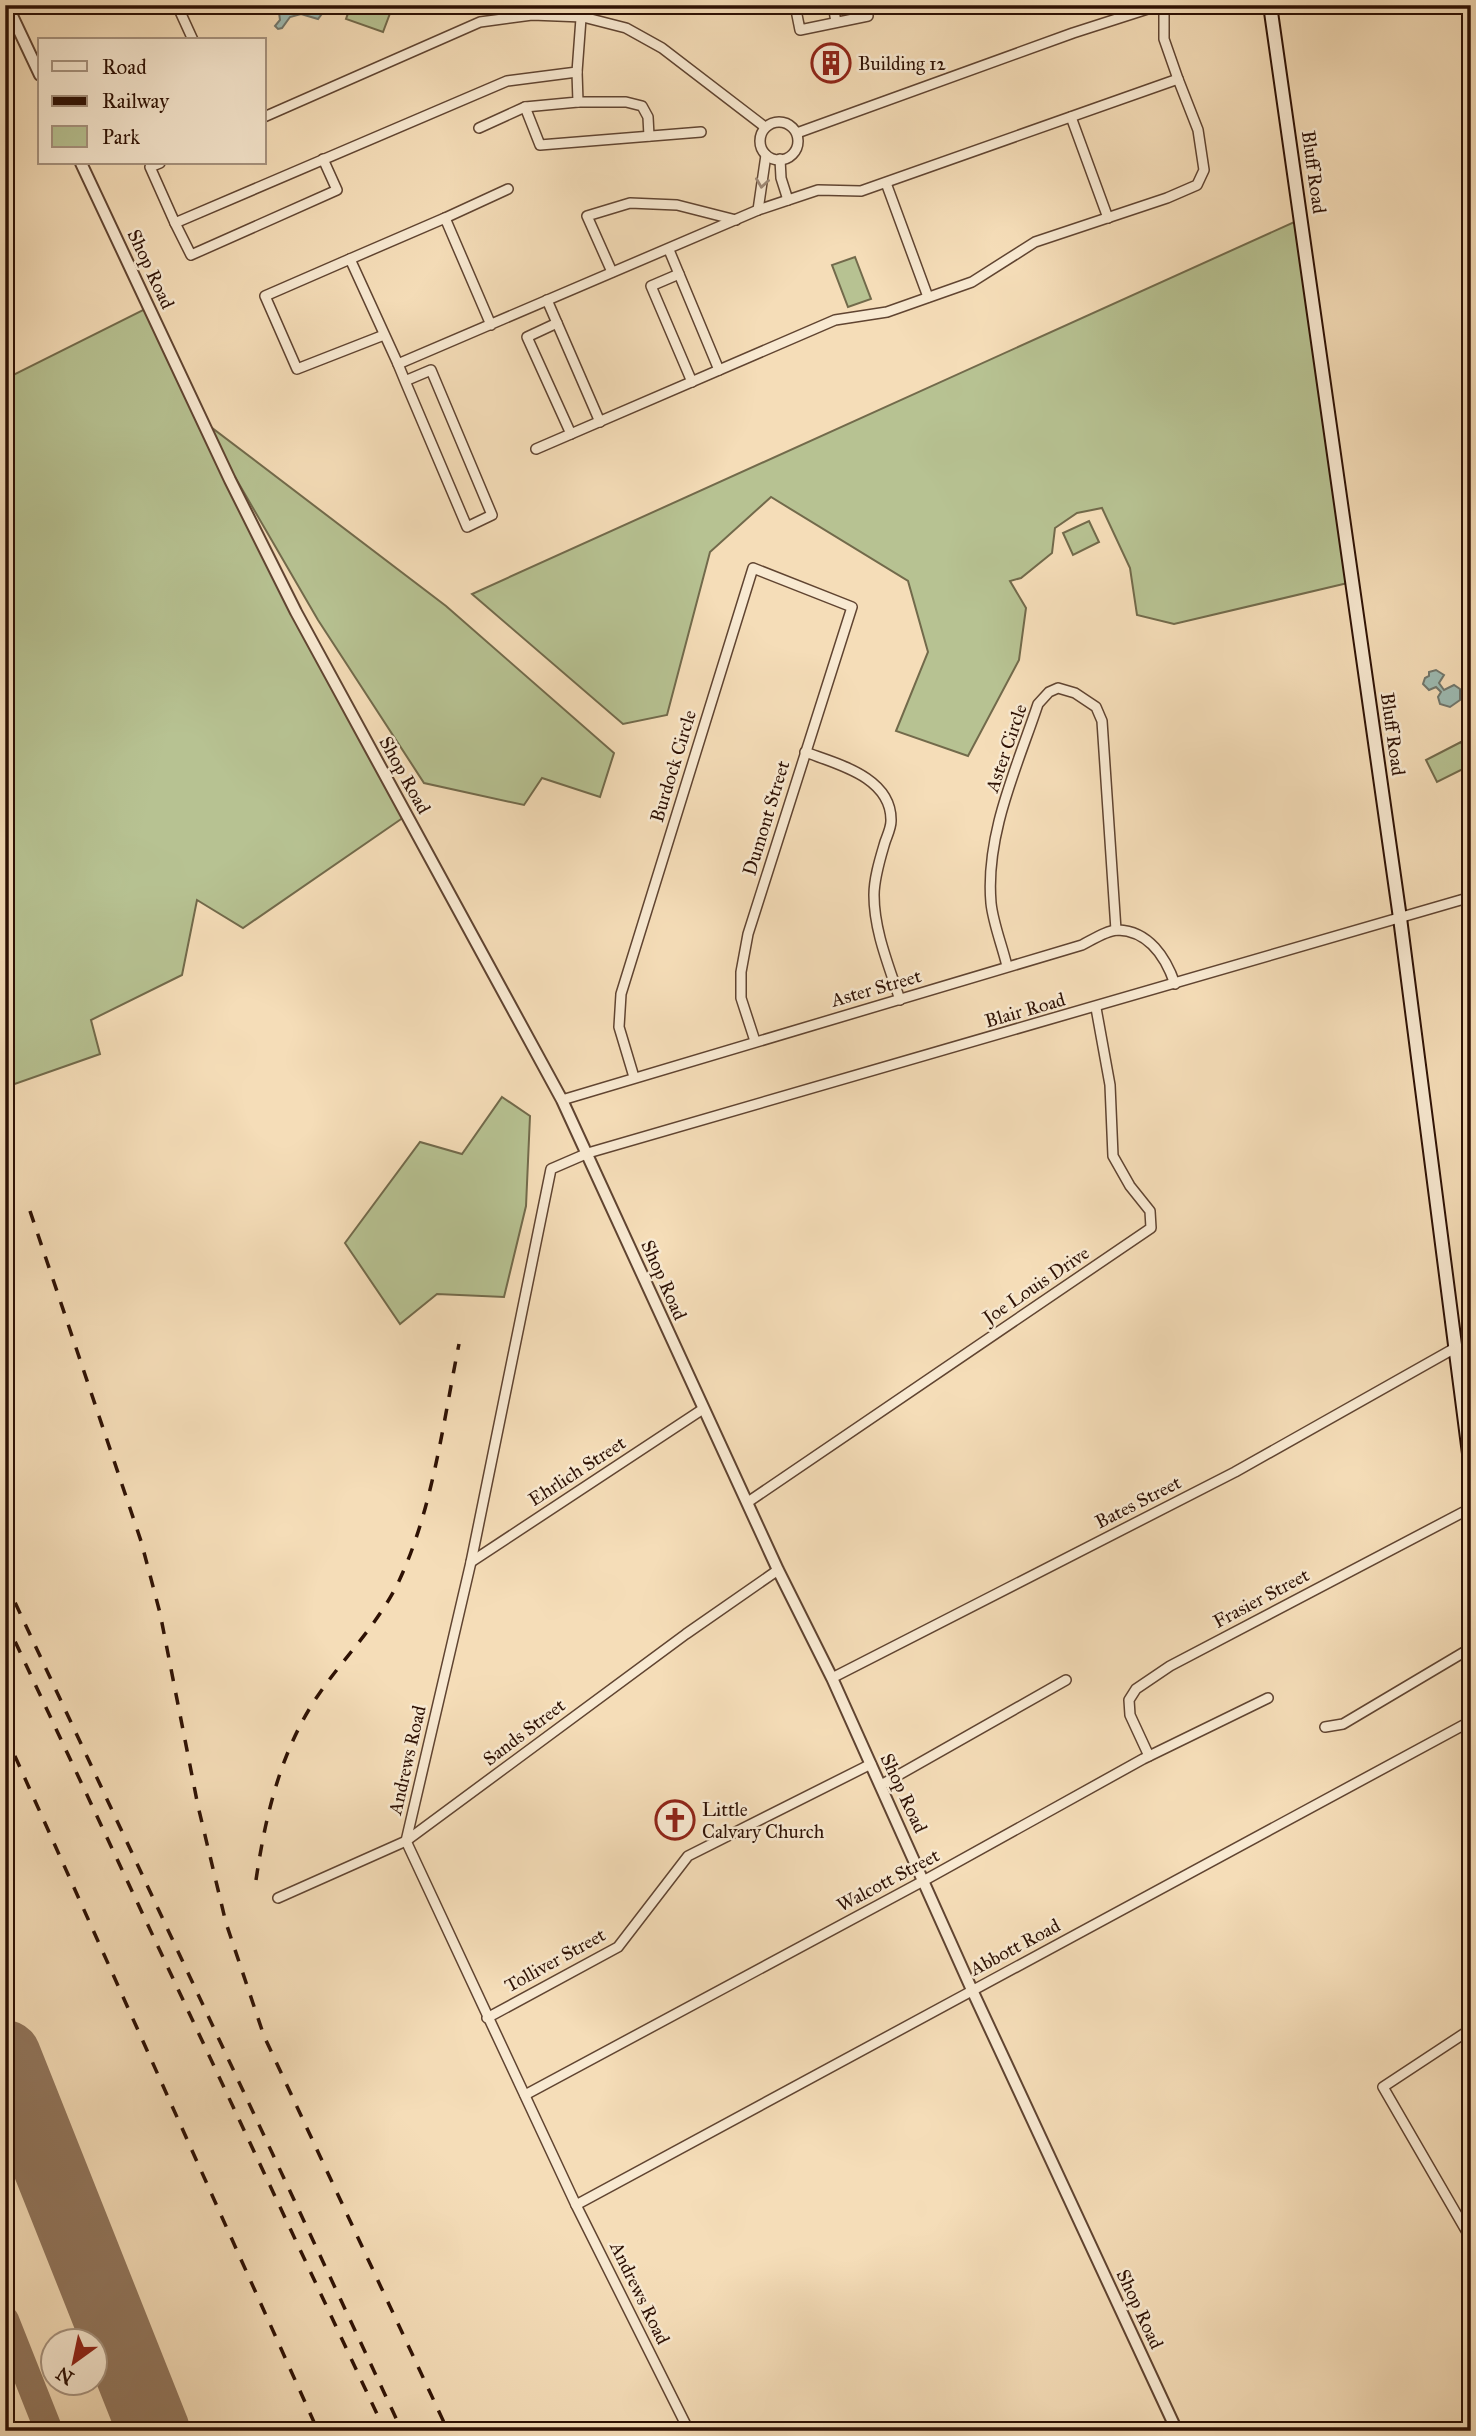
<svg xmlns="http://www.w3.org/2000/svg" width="1476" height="2436" font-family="'IM FELL Great Primer',serif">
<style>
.green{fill:#b7c292;stroke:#726a4b;stroke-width:2}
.water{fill:#9dbbb3;stroke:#71776d;stroke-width:2}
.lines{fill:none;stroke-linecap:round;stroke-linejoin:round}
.taxiway{stroke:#92775e;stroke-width:28}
.runway{stroke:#92775e;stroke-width:72}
.minor-casing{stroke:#604431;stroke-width:12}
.tertiary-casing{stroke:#604431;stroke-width:14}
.secondary-casing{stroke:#2e1104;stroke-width:16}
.minor{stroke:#f8e9d1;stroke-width:9}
.tertiary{stroke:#f8e9d1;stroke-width:10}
.secondary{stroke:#f8e9d1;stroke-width:12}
.rail{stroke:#2e1104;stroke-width:3.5;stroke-dasharray:12 12;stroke-linecap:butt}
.oneway{stroke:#9d8875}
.labels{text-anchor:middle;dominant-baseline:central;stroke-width:5;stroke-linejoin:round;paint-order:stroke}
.poi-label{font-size:19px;fill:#2e1104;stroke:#f8e9d1;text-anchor:start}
.street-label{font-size:19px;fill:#2e1104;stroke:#f8e9d1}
</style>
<rect width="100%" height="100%" fill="#f5ddb8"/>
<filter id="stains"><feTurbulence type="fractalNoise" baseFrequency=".00286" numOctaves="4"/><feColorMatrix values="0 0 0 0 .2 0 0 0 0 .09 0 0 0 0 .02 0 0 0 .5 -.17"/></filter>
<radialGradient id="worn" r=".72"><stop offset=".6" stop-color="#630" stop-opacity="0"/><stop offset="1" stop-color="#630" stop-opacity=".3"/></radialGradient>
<g class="green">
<path d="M 351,5 L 385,5 L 392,8 L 383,32 L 346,19 Z"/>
<path d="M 1301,219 L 1352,582 L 1174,624 L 1137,615 L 1130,568 L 1102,508 L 1077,513 L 1055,528 L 1052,553 L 1021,578 L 1010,581 L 1026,608 L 1019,660 L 968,756 L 896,731 L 928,652 L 908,581 L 771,497 L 710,552 L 667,715 L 623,724 L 472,594 Z"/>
<path d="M 855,257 L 871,299 L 848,307 L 832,265 Z"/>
<path d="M 149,307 L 203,421 L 446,606 L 614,753 L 600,797 L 542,778 L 524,805 L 424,783 L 318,620 L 210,434 L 407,815 L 243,928 L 197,900 L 182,975 L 91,1020 L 100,1054 L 9,1086 L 5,1073 L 5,379 Z"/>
<path d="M 1089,521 L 1099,542 L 1073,555 L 1063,533 Z"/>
<path d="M 1461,742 L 1471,765 L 1437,782 L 1426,760 Z"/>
<path d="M 502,1097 L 530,1116 L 526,1206 L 504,1297 L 437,1294 L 400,1324 L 345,1243 L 420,1142 L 462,1154 Z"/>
</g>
<g class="water">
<path d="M 278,5 L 323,5 L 324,11 L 318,19 L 301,14 L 290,17 L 282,28 L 278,29 L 275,26 L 280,20 Z"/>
<path d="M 1436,670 L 1444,675 L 1439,683 L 1444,690 L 1454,685 L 1460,689 L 1460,700 L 1450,707 L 1440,704 L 1438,697 L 1441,692 L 1436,687 L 1429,690 L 1423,684 L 1425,678 L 1429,676 L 1429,672 Z"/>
</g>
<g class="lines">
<path class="taxiway" d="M 5,2320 L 49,2431"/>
<path class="runway" d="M 5,2056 L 154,2431"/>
<g class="minor-casing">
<g id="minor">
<path d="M 177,5 L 193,40"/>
<path d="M 795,5 L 800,30 L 868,16 L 866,5"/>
<path d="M 833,5 L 836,22"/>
<path d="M 578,102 L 626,102 L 642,106 L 648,117 L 649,136"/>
<path d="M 525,107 L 540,145 L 701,132"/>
<path d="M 264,117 L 480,22 L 532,15 L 583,17 L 626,28 L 662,48 L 765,127"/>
<path d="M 1071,117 L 1108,218"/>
<circle cx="779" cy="141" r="19"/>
<path d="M 479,128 L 525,107 L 578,102 L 577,72"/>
<path d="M 797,133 L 1073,33 L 1160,5"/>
<path d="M 780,159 L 781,178 L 788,200"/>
<path d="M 160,163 L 150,167 L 175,223 L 507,81 L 577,72 L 582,5"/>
<path d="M 886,183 L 928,297"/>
<path d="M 758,210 L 766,155"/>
<path d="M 445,218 L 508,189"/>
<path d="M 175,223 L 191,255 L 337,190 L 323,159"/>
<path d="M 669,250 L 719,370"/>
<path d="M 350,259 L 265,296 L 297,369 L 384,335"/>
<path d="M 612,272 L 587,216 L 630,203 L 677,205 L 736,220"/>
<path d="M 679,274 L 651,286 L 692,382"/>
<path d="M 547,300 L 600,422"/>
<path d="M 557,323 L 527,337 L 571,434"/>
<path d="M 491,325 L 445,218 L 350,259 L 398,364 L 758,210 L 818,190 L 861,191 L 1178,79 L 1164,39 L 1164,5"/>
<path d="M 398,364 L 405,381 L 467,527 L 492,515 L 431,370 L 405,381"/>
<path d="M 536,449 L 835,320 L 887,312 L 972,282 L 1035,242 L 1167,198 L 1197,185 L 1204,170 L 1198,130 L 1178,79"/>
<path d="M 805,752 C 837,764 892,777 891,821 C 891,828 887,836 885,842 C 880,859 874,878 874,895 C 874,931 889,966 900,1000"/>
<path d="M 1007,966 C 1002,945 993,923 991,903 C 985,835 1017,767 1038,704 L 1049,692 L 1058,688 L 1075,693 L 1096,707 L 1102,721 L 1116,930"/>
<path d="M 634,1077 L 619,1027 L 621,994 L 753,568 L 852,607 L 748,934 L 741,972 L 741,998 L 755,1041"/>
<path d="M 562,1100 L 1082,945 C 1092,940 1107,930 1118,930 C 1149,931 1166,958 1175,984"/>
<path d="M 748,1502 L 1151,1228 L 1150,1211 L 1130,1186 L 1113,1156 L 1110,1085 L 1096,1008"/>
<path d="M 471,1562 L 703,1409"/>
<path d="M 832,1678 L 1235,1472 L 1455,1348"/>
<path d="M 1325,1727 L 1343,1724 L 1471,1648"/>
<path d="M 1149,1756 L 1130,1715 L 1129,1700 L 1136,1689 L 1170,1666 L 1471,1508"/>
<path d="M 881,1785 L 1066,1680"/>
<path d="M 278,1898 L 406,1841 L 686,1634 L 778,1570"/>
<path d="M 487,2018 L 618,1947 L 688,1856 L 871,1764"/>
<path d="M 1471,2029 L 1383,2087 L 1471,2239"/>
<path d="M 525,2095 L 925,1880 L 1143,1759 L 1268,1698"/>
<path d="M 576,2205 L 1471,1721"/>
<path d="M 689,2431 L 576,2205 L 406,1841 L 471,1562 L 551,1169 L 588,1153 L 1471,897"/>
</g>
</g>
<g class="tertiary-casing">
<g id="tertiary">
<path d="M 7,5 L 40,75"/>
<path d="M 81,163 L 230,480 L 296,612 L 562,1100 L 778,1570 L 832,1678 L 972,1990 L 1177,2431"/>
</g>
</g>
<g class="secondary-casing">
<path id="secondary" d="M 1270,5 L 1400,918 L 1471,1469"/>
</g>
<use href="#minor" class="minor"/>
<use href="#tertiary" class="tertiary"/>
<use href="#secondary" class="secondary"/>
<g class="rail">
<path d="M 30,1211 L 141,1541 L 160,1613 L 198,1806 L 226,1923 L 264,2036 L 448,2431"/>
<path d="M 5,1581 L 402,2431"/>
<path d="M 5,1620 L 385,2431"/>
<path d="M 5,1734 L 318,2431"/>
<path d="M 256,1880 C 265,1819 279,1757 313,1703 C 339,1662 377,1627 399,1581 C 433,1508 443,1423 459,1344"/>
</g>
</g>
<defs><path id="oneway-chevron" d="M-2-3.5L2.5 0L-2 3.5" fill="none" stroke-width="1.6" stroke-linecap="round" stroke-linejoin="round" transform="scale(1.75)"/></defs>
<use class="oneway" href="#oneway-chevron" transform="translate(762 183) rotate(98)"/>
<defs>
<g id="building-ring" transform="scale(2.0125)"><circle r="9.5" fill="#f8e9d1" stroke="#8f2418" stroke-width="1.5"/><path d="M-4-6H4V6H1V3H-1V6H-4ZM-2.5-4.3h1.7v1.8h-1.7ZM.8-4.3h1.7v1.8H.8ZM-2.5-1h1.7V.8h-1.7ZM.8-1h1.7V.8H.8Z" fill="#8f2418"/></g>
<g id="church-ring" transform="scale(2.0125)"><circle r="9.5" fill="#f8e9d1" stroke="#8f2418" stroke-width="1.5"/><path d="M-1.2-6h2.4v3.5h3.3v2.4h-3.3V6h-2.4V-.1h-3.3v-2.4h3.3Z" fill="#8f2418"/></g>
</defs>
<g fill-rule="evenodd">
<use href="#building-ring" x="831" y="63"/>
<use href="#church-ring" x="675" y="1820"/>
</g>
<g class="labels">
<g class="poi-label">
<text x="858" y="63">Building 12</text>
<text x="702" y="1809">Little<tspan x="702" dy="22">Calvary Church</tspan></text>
</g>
<g class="street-label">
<text transform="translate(1314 172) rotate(82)">Bluff Road</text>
<text transform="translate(151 269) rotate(65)">Shop Road</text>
<text transform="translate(1393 734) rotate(82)">Bluff Road</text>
<text transform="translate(1006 748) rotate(-71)">Aster Circle</text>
<text transform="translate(673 766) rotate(-73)">Burdock Circle</text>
<text transform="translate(405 775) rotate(61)">Shop Road</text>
<text transform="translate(766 818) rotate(-73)">Dumont Street</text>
<text transform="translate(876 988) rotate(-16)">Aster Street</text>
<text transform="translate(1025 1010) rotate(-16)">Blair Road</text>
<text transform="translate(664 1280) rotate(66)">Shop Road</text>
<text transform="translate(1036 1285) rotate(-34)">Joe Louis Drive</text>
<text transform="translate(577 1471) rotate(-33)">Ehrlich Street</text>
<text transform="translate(1138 1502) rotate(-27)">Bates Street</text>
<text transform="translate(1261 1598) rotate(-28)">Frasier Street</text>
<text transform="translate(524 1732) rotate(-37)">Sands Street</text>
<text transform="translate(407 1760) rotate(-77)">Andrews Road</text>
<text transform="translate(904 1793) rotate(65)">Shop Road</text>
<text transform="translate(888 1880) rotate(-28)">Walcott Street</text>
<text transform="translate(1015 1947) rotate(-28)">Abbott Road</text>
<text transform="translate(555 1960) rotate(-29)">Tolliver Street</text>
<text transform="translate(640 2293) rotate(64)">Andrews Road</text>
<text transform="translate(1140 2309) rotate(65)">Shop Road</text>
</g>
</g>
<rect width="1476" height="2436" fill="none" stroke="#f5ddb8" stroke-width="28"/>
<rect x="7" y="7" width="1462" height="2422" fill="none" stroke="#2e1104" stroke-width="3.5"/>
<rect x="14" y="14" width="1448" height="2408" fill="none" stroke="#2e1104" stroke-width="2"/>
<rect x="38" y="38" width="228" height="126" fill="#f8e9d1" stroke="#a7937f" stroke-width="2"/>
<rect x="52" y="61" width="35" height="10" fill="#f8e9d1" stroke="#a7937f" stroke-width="2"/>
<text x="102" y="74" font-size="21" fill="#2e1104">Road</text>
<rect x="52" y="96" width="35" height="10" fill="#2e1104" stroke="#a7937f" stroke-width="2"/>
<text x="102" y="108" font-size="21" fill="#2e1104">Railway</text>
<rect x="52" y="126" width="35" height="21" fill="#b7c292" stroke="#a7937f" stroke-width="2"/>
<text x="102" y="144" font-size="21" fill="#2e1104">Park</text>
<g transform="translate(74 2362) rotate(213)"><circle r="33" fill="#f8e9d1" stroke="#a7937f" stroke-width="2"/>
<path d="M0-5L12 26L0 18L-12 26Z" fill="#8f2418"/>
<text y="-10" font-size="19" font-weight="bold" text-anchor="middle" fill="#2e1104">N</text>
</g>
<rect width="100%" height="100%" filter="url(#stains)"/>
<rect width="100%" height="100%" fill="url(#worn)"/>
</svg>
